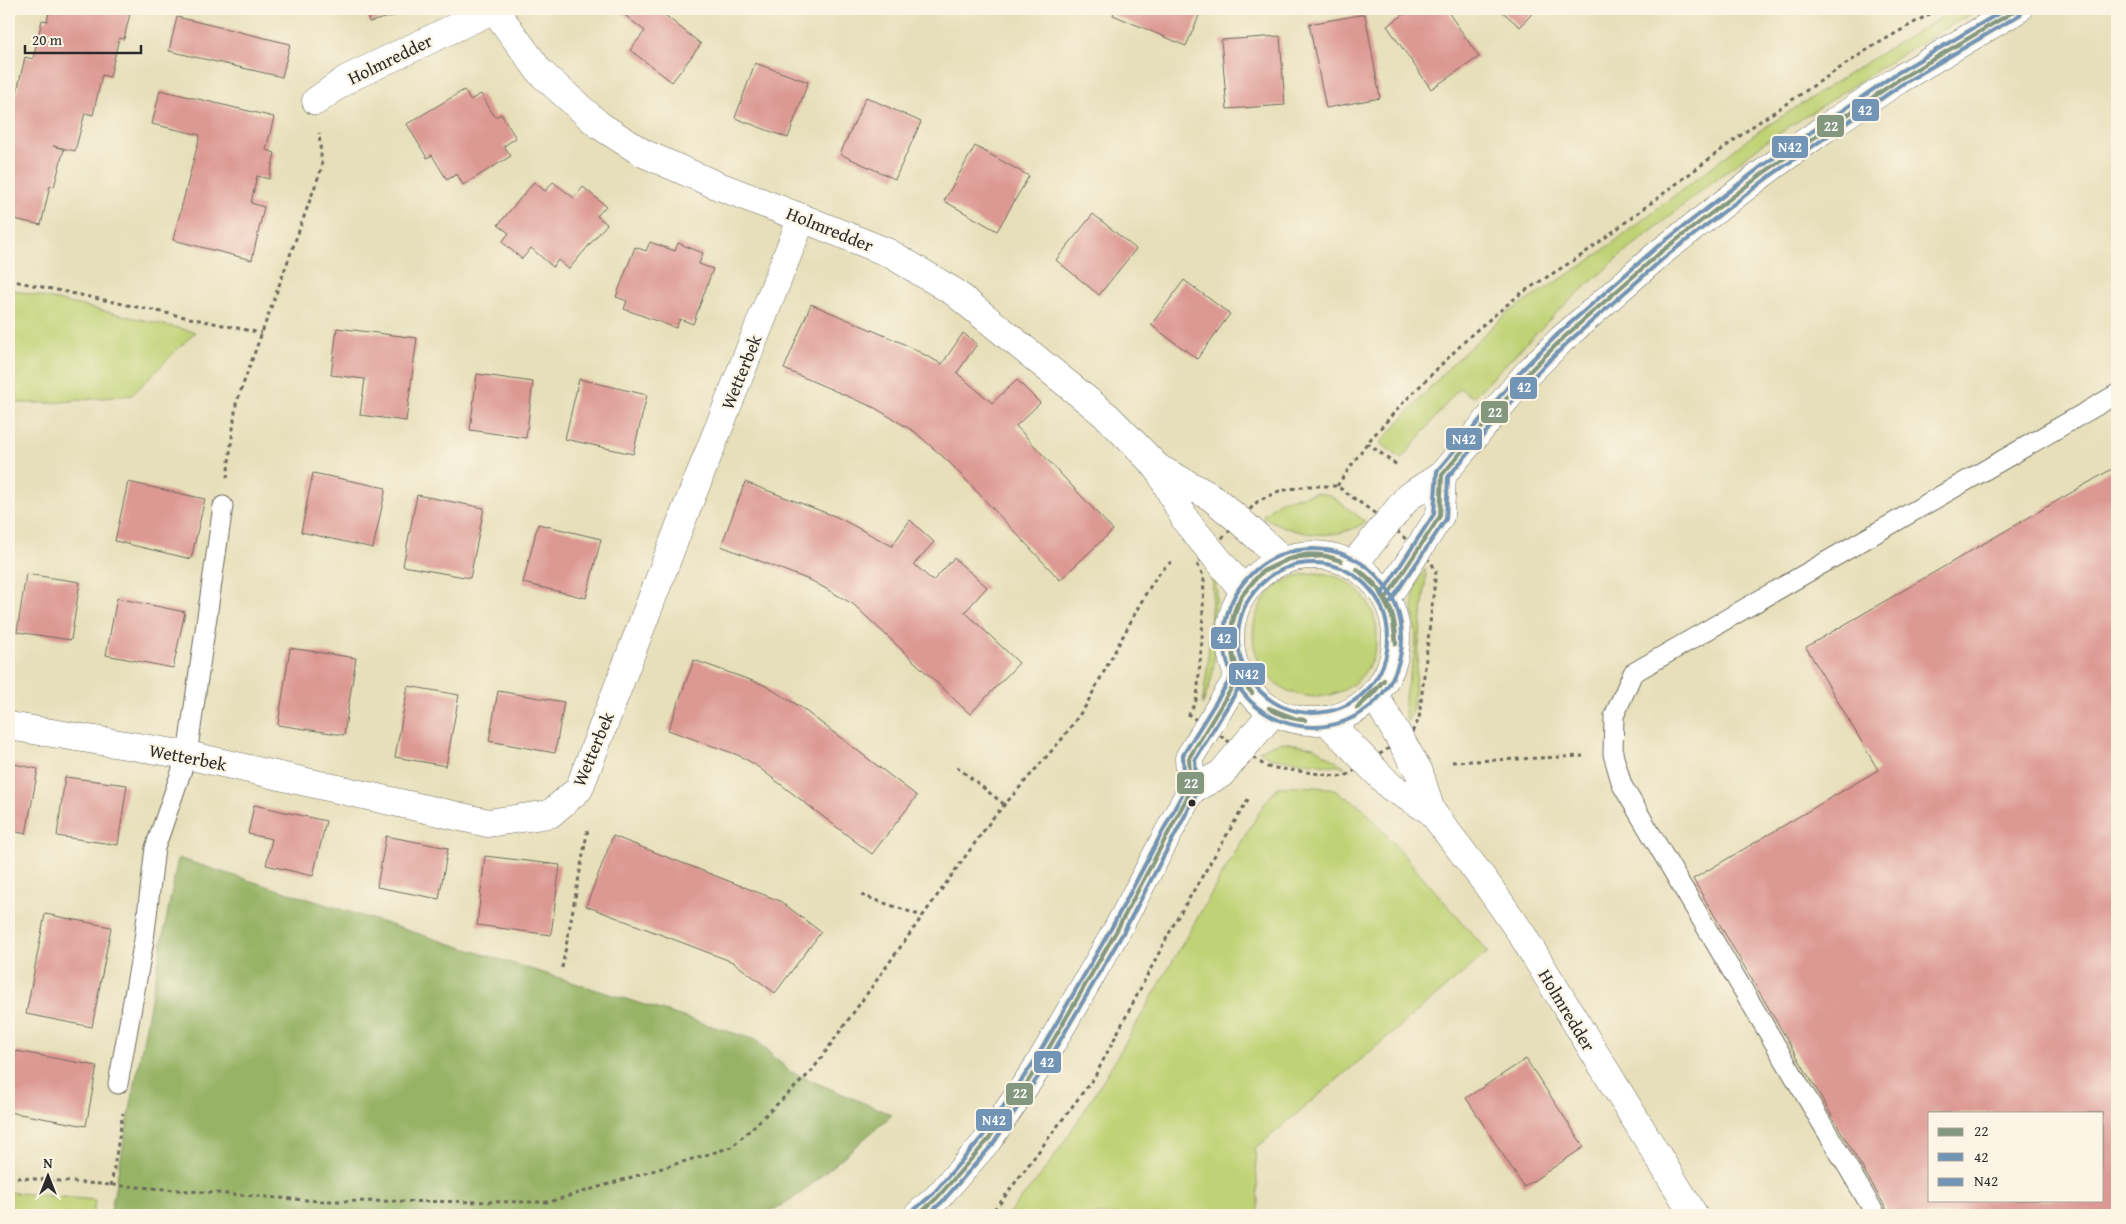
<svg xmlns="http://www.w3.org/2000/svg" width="2126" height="1224" font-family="'Gentium Book Plus',serif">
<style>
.green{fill:#bfd275;stroke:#757e50}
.forest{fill:#97b466;stroke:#617048}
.building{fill:#dc9893;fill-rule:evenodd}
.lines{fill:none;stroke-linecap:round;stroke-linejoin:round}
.lane-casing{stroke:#6c6a5d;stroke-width:21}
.street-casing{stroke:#6c6a5d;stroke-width:29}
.secondary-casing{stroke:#6c6a5d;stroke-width:29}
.path{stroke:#6c6a5d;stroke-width:3;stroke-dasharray:4 4;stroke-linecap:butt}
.lane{stroke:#fff;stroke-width:19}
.street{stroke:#fff;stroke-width:28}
.secondary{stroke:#fff;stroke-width:28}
.bus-1-casing{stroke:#fcf5e5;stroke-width:8}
.bus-2-casing{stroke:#fcf5e5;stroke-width:8}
.bus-3-casing{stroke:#fcf5e5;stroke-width:8}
.bus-1{stroke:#849880;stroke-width:4}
.bus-2{stroke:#7294b5;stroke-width:4}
.bus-3{stroke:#7294b5;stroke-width:4}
.bus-dot{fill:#2b2b2b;stroke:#fcf5e5;stroke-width:2}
.labels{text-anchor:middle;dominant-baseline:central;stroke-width:4.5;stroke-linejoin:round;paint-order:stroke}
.street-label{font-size:18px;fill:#2b2b2b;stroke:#fcf5e5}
.line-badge{stroke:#fcf5e5;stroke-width:2}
.badge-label{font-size:14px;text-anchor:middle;font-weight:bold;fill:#fff}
</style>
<rect width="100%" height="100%" fill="#fcf5e5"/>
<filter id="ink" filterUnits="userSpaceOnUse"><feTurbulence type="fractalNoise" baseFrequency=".02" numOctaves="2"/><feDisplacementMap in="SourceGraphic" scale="10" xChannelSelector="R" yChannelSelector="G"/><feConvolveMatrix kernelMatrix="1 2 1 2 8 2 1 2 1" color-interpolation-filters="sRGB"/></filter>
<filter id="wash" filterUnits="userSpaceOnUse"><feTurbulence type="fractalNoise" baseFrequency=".0096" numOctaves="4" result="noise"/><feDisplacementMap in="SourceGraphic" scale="20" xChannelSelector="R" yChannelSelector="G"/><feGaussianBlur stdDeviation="1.12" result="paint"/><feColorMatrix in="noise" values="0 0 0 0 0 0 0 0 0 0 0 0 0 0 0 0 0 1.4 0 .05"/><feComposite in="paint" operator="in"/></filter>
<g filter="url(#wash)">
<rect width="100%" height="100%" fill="#e6dfba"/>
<g class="green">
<path d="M 1956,9 L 1979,9 L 1894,59 L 1764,143 L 1711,183 L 1619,257 L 1559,310 L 1473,397 L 1459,388 L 1402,459 L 1380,443 L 1451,365 L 1506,314 L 1589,261 L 1756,133 L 1886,50 Z"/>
<path d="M 9,289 L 195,332 L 132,395 L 51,403 L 9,403 Z"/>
<path d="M 1315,493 L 1330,495 L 1366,522 C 1334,543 1293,535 1262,516 L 1280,501 Z"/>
<path d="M 1209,568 L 1213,569 C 1221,593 1214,606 1213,630 C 1213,639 1215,648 1214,657 C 1214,674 1209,689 1202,705 L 1207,671 L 1213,585 Z"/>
<path d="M 1425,569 L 1426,576 L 1412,713 L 1407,722 C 1399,693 1415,669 1416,641 C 1416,625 1411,609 1414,594 C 1416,585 1420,576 1425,569 Z"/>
<circle cx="1315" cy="635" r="62"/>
<path d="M 1283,742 L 1314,747 L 1345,767 L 1271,758 L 1259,751 L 1271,745 Z"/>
<path d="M 1300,786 L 1331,788 L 1362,807 L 1488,952 L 1255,1149 L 1259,1215 L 1007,1215 C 1022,1197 1039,1179 1053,1159 C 1130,1044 1193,920 1266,801 L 1278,787 Z"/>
<path d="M 9,1192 L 95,1200 L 93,1215 L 9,1215 Z"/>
</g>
<path class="forest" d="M 178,858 L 756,1040 L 789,1071 L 892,1115 L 800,1194 L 765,1215 L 110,1215 Z"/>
<g id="blocks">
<g class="building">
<path d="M 50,9 L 131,9 L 124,39 L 119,38 L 110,77 L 102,75 L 93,115 L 85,113 L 75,151 L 53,146 L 64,149 L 54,187 L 50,186 L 41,225 L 9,218 L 9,94 L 16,96 L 25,57 L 33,59 L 42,20 L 47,21 Z"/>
<path d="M 366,9 L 421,9 L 369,22 Z"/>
<path d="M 617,9 L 663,9 L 660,11 L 701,44 L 672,82 L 630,50 L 645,31 Z"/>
<path d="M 1115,9 L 1202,9 L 1186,46 L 1113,15 Z"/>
<path d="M 1412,9 L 1446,9 L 1479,57 L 1431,89 L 1387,26 Z"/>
<path d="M 1499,9 L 1536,9 L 1520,27 Z"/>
<path d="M 1365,14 L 1380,98 L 1326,108 L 1309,24 Z"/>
<path d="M 177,17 L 290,44 L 282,77 L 169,51 Z"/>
<path d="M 1280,36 L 1285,105 L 1227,109 L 1221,40 Z"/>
<path d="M 755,63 L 808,82 L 788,138 L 735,118 Z"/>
<path d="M 160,90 L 274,117 L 266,150 L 275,153 L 269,179 L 257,176 L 251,203 L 264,207 L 252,260 L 173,240 L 200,135 L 152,124 Z"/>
<path d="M 464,90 L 470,100 L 481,94 L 495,117 L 501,114 L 516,138 L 504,146 L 511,156 L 463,185 L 457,174 L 447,180 L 432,155 L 427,158 L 407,124 Z"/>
<path d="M 866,97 L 921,122 L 895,179 L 840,154 Z"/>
<path d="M 975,146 L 1029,176 L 997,231 L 944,201 Z"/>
<path d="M 534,182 L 545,191 L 553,182 L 574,198 L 583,187 L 606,206 L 597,216 L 607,224 L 569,269 L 558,260 L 553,267 L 531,248 L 522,259 L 502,242 L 509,233 L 498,225 Z"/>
<path d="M 1093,214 L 1136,249 L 1099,295 L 1056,260 Z"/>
<path d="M 650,242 L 675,251 L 678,243 L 703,253 L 699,264 L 713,269 L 693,324 L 680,319 L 676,328 L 624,309 L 627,301 L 616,297 L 635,247 L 646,251 Z"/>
<path d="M 1184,280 L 1230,314 L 1197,359 L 1151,325 Z"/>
<path d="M 811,304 L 902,343 L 942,364 L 963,333 L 977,344 L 957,373 L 992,403 L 1017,380 L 1040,403 L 1016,426 L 1113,530 L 1060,580 L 950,463 L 915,432 L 875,408 L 784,369 Z"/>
<path d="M 337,328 L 417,338 L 406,421 L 360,415 L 365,379 L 331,375 Z"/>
<path d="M 477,374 L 533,382 L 526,438 L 470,430 Z"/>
<path d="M 579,379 L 647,395 L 633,454 L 565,439 Z"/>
<path d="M 2117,466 L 2117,1215 L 1890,1215 L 1693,879 L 1878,770 L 1806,647 ZM 1930,1113 L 2102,1113 L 2102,1200 L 1930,1200 Z"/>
<path d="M 313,473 L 386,488 L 373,548 L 301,532 Z"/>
<path d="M 128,482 L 205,499 L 191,559 L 115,541 Z"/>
<path d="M 745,482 L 837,517 L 892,546 L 910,520 L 934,542 L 914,564 L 933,581 L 954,558 L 987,587 L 965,612 L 1019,663 L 970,714 L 853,604 L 812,581 L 721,546 Z"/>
<path d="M 417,495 L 484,508 L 470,578 L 403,566 Z"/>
<path d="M 538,524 L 601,539 L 586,598 L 523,583 Z"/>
<path d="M 26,574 L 80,582 L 71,640 L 17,632 Z"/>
<path d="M 117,598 L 185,612 L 173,668 L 106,655 Z"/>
<path d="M 290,648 L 356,658 L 344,735 L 278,725 Z"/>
<path d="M 694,660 L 764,685 L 799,706 L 917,796 L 872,854 L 754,764 L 738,755 L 668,730 Z"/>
<path d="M 408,686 L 459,695 L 446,766 L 395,757 Z"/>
<path d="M 498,691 L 564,702 L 555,753 L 489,741 Z"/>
<path d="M 9,763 L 38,769 L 26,834 L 9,830 Z"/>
<path d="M 65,777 L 127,785 L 118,845 L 57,836 Z"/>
<path d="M 254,805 L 326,821 L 313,876 L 266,865 L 272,839 L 248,834 Z"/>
<path d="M 386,836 L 448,848 L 439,899 L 377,887 Z"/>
<path d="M 613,836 L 780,901 L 821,932 L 775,993 L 733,962 L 586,906 Z"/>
<path d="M 485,856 L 560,865 L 551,935 L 477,925 Z"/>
<path d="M 45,914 L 111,927 L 92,1027 L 26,1014 Z"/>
<path d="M 16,1051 L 97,1066 L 86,1126 L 9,1112 L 9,1092 Z"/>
<path d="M 1526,1059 L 1584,1147 L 1524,1187 L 1466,1098 Z"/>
</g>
</g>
</g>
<g filter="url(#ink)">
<use href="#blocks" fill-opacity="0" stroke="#6c6a5d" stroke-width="1"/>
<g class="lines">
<g class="lane-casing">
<g id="lane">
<path d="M 118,1084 L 144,940 L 155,848 L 187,755 L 223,506"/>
<path d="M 1876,1215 L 1622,785 L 1613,754 L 1614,716 L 1633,673 L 2117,394"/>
</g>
</g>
<g class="street-casing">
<g id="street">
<path d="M 498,9 L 502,20 L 540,72 L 599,125 L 643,153 L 716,185 L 802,218 L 889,253 L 954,292 L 1108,417 L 1158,468 L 1186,521 L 1244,591"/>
<path d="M 316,101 L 347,79 L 494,9"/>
<path d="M 1158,468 L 1211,497 L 1239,520 L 1283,560"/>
<path d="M 9,726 L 187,755 L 488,823 L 550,814 L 579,789 L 682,520 L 802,218"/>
<path d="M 1191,790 L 1189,758 L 1239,676"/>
<path d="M 918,1215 L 937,1198 L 988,1140 L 1039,1065 L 1117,930 L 1191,790 L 1221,774 L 1274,711"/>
</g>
</g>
<g class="secondary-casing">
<g id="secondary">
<circle cx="1313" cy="638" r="83"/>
<path d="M 1353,565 L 1408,497 L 1442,475 L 1527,374 L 1562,339 L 1661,252 L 1766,171 L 1824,129 L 1898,80 L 2018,9"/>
<path d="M 1386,598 L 1440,516 L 1442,475"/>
<path d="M 1374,694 L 1419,772 L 1431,811"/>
<path d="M 1326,720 L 1391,787 L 1431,811 L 1486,883 L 1521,933 L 1694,1215"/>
</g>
</g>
<g class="path">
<path d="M 9,280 L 261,333"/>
<path d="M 1367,443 L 1397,465"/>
<path d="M 227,478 L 236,404 L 322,167 L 319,133"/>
<path d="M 1308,486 L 1337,486 L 1387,522 L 1431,562 L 1436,571 L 1419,719 L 1411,734 L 1344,777 L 1267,767 L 1189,715 L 1197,698 L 1202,640 L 1204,577 L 1197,564 L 1258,501 L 1279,491 Z"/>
<path d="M 1337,486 L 1367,443 L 1403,403 L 1472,334 L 1520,294 L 1582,255 L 1753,126 L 1870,48 L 1938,9"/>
<path d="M 1452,762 L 1583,756"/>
<path d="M 957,767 L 1005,805"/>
<path d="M 861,895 L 922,916"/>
<path d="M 562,968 L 588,828"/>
<path d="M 9,1177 L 319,1201 L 549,1202 L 732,1147 L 811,1072 L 992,819 L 1062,739 L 1085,707 L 1145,595 L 1157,576 L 1168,564 L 1175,560"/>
<path d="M 111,1186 L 123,1113"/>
<path d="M 988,1215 L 1000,1203 L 1095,1076 L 1175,922 L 1250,796"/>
</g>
<use href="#lane" class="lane"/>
<use href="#street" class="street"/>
<use href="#secondary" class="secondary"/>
<g class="bus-1-casing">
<g id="bus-1">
<path d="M 1357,569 C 1384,587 1397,611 1396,644"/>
<path d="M 1357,569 L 1378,589 L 1392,616 L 1396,644"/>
<path d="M 1260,574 L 1263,571 C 1292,557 1309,547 1341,561"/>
<path d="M 1260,574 L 1288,559 L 1325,556 L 1341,561"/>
<path d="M 1386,598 L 1440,516 L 1442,475 L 1527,374 L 1562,339 L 1661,252 L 1766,171 L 1898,80 L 2018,9"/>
<path d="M 1232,625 C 1232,606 1245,590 1258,576"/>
<path d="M 1232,625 L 1240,598 L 1258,576"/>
<path d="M 1232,649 L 1238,672 L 1252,693"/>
<path d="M 1232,649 C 1232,665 1241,682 1252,693"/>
<path d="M 1269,708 L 1297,719 L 1305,720"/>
<path d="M 1269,708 C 1278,715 1294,720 1305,720"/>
<path d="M 1357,708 L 1384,680"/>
<path d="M 1357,708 L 1373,694 L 1384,680"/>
<path d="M 918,1215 L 937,1198 L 988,1140 L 1039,1065 L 1117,930 L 1191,790 L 1189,758 L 1239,676"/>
</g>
</g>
<g class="bus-2-casing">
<g id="bus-2">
<circle cx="1313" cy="638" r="89"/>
<path d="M 1391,601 L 1446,519 L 1448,477 L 1532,378 L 1566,344 L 1665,257 L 1770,176 L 1901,85 L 2021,14"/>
<path d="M 927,1215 L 942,1202 L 993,1144 L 1044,1068 L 1123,933 L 1197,793 L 1195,760 L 1244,679"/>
</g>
</g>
<g class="bus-3-casing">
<g id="bus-3">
<circle cx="1313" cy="638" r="75"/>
<path d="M 1381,595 L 1434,514 L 1437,471 L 1522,370 L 1558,334 L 1657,247 L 1762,166 L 1894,75 L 2006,9"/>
<path d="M 914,1210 L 933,1194 L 983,1136 L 1034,1062 L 1112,927 L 1185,789 L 1183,755 L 1234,673"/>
</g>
</g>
<use href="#bus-1" class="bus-1"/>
<use href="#bus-2" class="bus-2"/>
<use href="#bus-3" class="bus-3"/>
</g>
</g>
<circle class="bus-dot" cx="1192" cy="803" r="4.5"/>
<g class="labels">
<g class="street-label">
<text transform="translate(390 59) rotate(-26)">Holmredder</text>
<text transform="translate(830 229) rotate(22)">Holmredder</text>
<text transform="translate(741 372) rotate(-68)">Wetterbek</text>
<text transform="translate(593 749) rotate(-67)">Wetterbek</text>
<text transform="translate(188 757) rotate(11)">Wetterbek</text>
<text transform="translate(1567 1010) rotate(59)">Holmredder</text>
</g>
</g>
<g class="line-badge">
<rect x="1851" y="98" width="29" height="24" rx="5" fill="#7294b5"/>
<rect x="1816" y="114" width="29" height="24" rx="5" fill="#849880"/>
<rect x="1771" y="135" width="38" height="24" rx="5" fill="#7294b5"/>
<rect x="1509" y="376" width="29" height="24" rx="5" fill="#7294b5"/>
<rect x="1480" y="400" width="29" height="24" rx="5" fill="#849880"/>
<rect x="1445" y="427" width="38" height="24" rx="5" fill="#7294b5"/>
<rect x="1210" y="626" width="28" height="24" rx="5" fill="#7294b5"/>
<rect x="1228" y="662" width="38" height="24" rx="5" fill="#7294b5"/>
<rect x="1176" y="771" width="29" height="24" rx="5" fill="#849880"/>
<rect x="1033" y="1050" width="29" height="24" rx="5" fill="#7294b5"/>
<rect x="1005" y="1082" width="29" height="24" rx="5" fill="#849880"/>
<rect x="975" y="1108" width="38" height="24" rx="5" fill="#7294b5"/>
</g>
<g class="badge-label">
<text x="1865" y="115">42</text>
<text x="1831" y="131">22</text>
<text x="1790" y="152">N42</text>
<text x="1524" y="392">42</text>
<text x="1495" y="417">22</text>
<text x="1464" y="444">N42</text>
<text x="1224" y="643">42</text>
<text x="1247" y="679">N42</text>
<text x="1191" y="788">22</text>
<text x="1047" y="1067">42</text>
<text x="1020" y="1098">22</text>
<text x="994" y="1125">N42</text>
</g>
<rect width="2126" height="1224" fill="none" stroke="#fcf5e5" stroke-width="30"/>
<rect x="1928" y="1112" width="175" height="90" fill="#fcf5e5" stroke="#a8a49b"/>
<rect x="1938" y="1128" width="25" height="8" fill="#849880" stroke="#a8a49b"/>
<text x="1974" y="1136" font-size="15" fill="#2b2b2b">22</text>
<rect x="1938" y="1153" width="25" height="8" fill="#7294b5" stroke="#a8a49b"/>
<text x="1974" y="1162" font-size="15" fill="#2b2b2b">42</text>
<rect x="1938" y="1178" width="25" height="8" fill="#7294b5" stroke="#a8a49b"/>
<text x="1974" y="1186" font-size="15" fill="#2b2b2b">N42</text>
<g transform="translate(48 1176)" stroke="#fcf5e5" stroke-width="4" paint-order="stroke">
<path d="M0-4L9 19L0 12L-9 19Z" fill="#2b2b2b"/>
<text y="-8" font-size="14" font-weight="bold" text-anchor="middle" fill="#2b2b2b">N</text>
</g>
<path d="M25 45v8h116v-8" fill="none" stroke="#2b2b2b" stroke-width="2.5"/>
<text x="32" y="45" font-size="15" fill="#2b2b2b" stroke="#fcf5e5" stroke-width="4" paint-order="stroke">20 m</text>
</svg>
